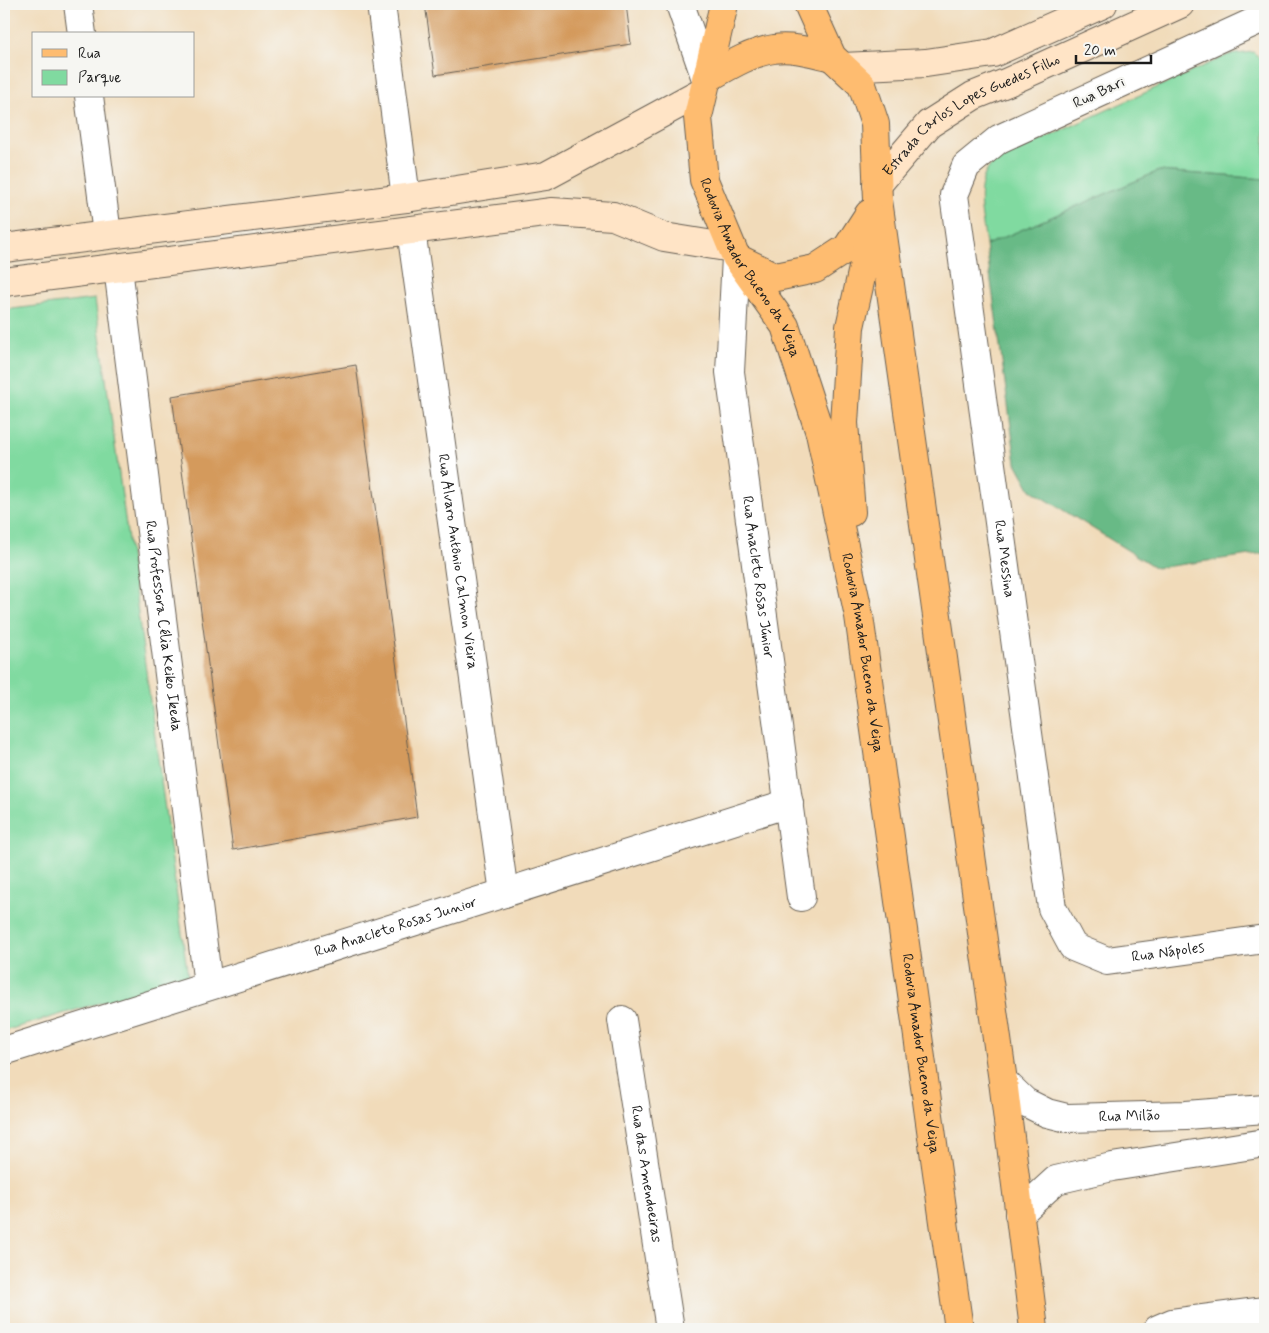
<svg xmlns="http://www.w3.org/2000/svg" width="1269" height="1333" font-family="Mynerve,sans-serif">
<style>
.green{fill:#80daa0;stroke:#4e7b5e}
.forest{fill:#68ba86;stroke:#426b51}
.building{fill:#d49a5c}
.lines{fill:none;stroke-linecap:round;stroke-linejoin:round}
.street-casing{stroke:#675f53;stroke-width:30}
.secondary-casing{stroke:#675f53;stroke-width:30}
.primary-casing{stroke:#675f53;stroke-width:30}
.street{stroke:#fff;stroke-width:28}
.secondary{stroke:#ffe4c6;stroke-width:28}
.primary{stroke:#febc70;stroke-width:28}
.labels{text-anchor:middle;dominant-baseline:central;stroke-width:4.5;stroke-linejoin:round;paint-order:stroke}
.street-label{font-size:15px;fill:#1c1c1c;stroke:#f6f6f2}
</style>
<rect width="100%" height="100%" fill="#f6f6f2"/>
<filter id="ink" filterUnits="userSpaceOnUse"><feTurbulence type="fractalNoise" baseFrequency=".02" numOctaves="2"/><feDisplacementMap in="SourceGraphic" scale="10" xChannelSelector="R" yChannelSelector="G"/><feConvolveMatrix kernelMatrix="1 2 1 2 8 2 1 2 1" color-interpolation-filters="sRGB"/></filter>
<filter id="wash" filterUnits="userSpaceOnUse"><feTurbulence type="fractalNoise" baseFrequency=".0096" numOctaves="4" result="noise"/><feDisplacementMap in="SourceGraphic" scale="20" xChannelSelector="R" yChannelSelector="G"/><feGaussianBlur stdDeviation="1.12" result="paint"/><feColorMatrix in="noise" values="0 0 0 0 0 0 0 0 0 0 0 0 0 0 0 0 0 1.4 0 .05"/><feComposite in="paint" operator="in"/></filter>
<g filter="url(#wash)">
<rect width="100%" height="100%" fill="#f1dbba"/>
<g class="green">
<path d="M 1253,52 L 1265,62 L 1265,179 L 1159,171 L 986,245 C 983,217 971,182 995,161 L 1228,55 Z"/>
<path d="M 95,299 L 188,977 L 4,1031 L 4,310 Z"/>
</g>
<path class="forest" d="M 1159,171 L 1265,179 L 1265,553 L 1156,568 L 1031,490 L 1016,463 L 986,245 Z"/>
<g id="blocks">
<g class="building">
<path d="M 425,4 L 626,4 L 631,44 L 435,75 Z"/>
<path d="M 356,365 L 417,817 L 233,850 L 172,396 Z"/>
</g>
</g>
</g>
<g filter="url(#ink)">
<use href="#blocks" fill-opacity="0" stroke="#675f53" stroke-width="1"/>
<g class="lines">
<g class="street-casing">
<g id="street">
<path d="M 78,4 L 82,34"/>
<path d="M 381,4 L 406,198"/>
<path d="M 680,4 L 706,79"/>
<path id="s1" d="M 1265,17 L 999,139 L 966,166 L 954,195 L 1052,908 L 1073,947 L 1107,961 L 1265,939"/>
<path d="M 89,96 L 107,234"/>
<path id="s2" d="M 411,230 L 504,893"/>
<path id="s3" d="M 736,257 L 730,372 L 801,897"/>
<path id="s4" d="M 118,268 L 208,985"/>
<path id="s5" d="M 622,1020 L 670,1329"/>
<path id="s6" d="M 4,1051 L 789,803"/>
<path id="s7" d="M 1003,1081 L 1025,1102 L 1047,1113 L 1067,1118 L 1186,1115 L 1265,1109"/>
<path d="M 1019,1214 L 1056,1180 L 1112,1167 L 1265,1143"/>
<path d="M 1158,1329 L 1172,1323 L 1265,1311"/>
</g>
</g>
<g class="secondary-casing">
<g id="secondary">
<path d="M 843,67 L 926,63 L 993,53 L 1103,4"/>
<path id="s8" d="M 877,185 L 929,124 L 973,96 L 1008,82 L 1180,4"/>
<path d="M 4,248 L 406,198 L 546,176 L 703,91"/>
<path d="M 4,282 L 552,212 L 613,216 L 664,237 L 732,248"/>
</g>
</g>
<g class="primary-casing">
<g id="primary">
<path id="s9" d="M 724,4 L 698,117 L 704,180 L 736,257 L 785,326 L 820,433 L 859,616 L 959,1329"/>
<path d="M 808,4 L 832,57 L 862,85 L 875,124 L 878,200 L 1003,1081 L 1034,1329"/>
<path d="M 706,79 C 727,67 751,52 774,49 C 793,46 814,53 832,57"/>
<path d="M 739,259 L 776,277 L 815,269 L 847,248 L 869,214"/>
<path d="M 851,512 L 844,423 L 850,327 L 874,218"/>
</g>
</g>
<use href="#street" class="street"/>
<use href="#secondary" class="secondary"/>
<use href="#primary" class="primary"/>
</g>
</g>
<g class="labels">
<g class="street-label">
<text transform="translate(1099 93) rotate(-25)">Rua Bari</text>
<text stroke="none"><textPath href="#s8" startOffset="120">Estrada Carlos Lopes Guedes Filho</textPath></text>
<text stroke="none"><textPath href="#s9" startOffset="279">Rodovia Amador Bueno da Veiga</textPath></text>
<text stroke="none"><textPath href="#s1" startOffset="734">Rua Messina</textPath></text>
<text stroke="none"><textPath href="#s2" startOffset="335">Rua Alvaro Antônio Calmon Vieira</textPath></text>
<text stroke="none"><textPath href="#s3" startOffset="322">Rua Anacleto Rosas Júnior</textPath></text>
<text stroke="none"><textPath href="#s4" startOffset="361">Rua Professora Célia Keiko Ikeda</textPath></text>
<text stroke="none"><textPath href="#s9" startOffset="684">Rodovia Amador Bueno da Veiga</textPath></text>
<text stroke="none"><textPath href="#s6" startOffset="411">Rua Anacleto Rosas Junior</textPath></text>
<text stroke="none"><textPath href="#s1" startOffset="1229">Rua Nápoles</textPath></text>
<text stroke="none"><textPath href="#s9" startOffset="1089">Rodovia Amador Bueno da Veiga</textPath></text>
<text stroke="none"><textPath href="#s7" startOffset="138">Rua Milão</textPath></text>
<text stroke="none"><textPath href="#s5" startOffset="156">Rua das Amendoeiras</textPath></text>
</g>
</g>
<rect width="1269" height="1333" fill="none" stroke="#f6f6f2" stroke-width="20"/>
<rect x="32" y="32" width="162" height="65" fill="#f6f6f2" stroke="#9f9f9c"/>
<rect x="42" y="49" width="25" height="8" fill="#febc70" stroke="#9f9f9c"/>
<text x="78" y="58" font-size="15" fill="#1c1c1c">Rua</text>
<rect x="42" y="70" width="25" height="15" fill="#80daa0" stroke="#9f9f9c"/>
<text x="78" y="82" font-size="15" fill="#1c1c1c">Parque</text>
<path d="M1076 55v8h75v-8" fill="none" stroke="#1c1c1c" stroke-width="2.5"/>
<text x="1084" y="55" font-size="15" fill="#1c1c1c" stroke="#f6f6f2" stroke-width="4" paint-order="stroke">20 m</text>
</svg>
